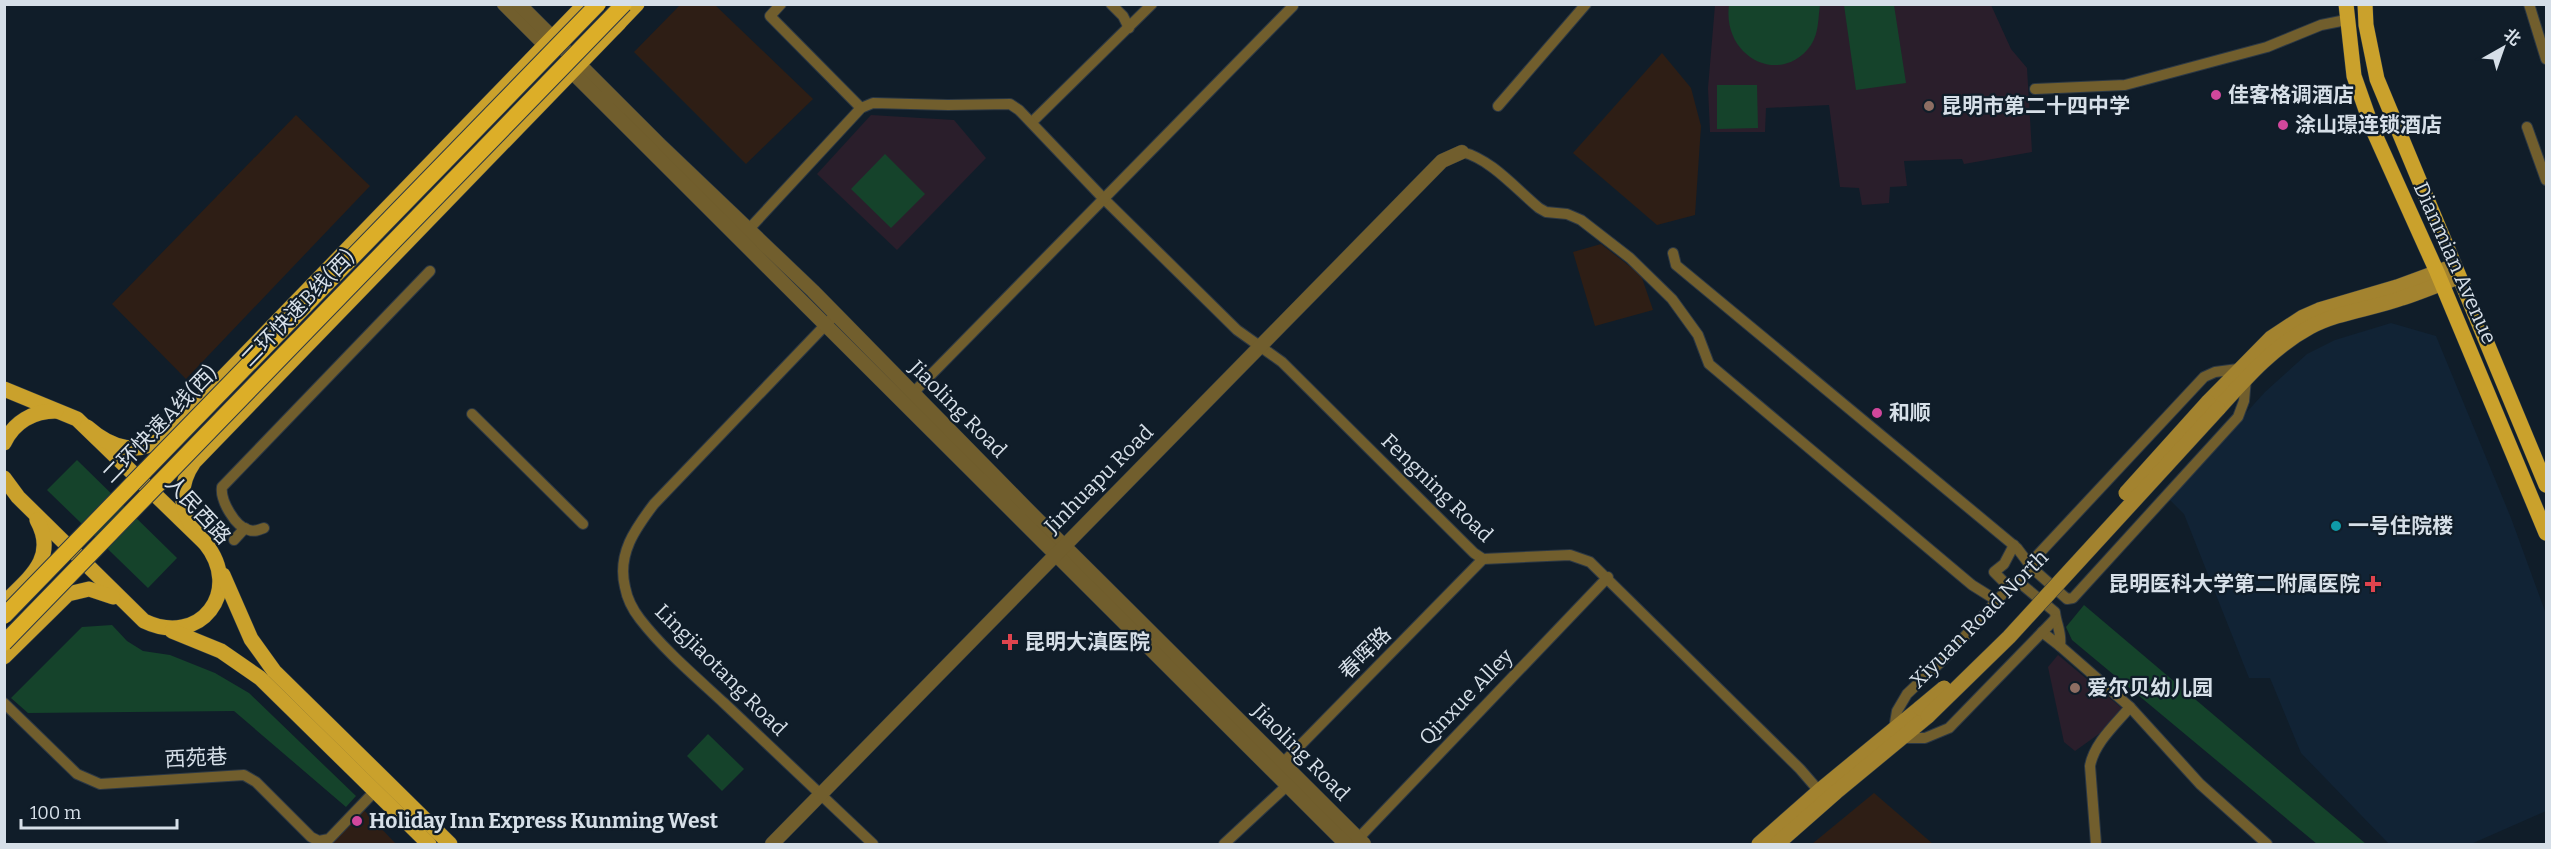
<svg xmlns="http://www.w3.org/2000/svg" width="2551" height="849" font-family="Bitter,'Noto Sans SC',serif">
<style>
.commercial{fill:#2e1e15}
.built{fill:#112335}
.education{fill:#2a1e2b}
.green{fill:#15432b}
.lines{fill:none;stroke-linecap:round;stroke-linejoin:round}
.minor-casing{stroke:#2c3844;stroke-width:12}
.tertiary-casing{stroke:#2c3844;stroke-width:15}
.secondary-casing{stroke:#2c3844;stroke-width:16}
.primary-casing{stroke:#2c3844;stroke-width:16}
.minor{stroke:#715e2d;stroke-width:10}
.tertiary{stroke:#715e2d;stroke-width:14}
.secondary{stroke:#a3832f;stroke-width:15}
.primary{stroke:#caa12c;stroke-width:15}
.secondary-bridge-casing{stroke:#2c3844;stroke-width:16;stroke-linecap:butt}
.trunk-bridge-casing{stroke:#2c3844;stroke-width:18;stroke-linecap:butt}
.secondary-bridge{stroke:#a3832f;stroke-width:15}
.trunk-bridge{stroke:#dcae28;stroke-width:16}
.hotel-dot{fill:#d1479c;stroke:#101d29;stroke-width:2}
.education-dot{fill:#8d6e63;stroke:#101d29;stroke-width:2}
.culture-dot{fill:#0f9aa8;stroke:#101d29;stroke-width:2}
.health-dot{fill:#e0444e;stroke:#101d29;stroke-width:2}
.labels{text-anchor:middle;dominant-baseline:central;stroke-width:4.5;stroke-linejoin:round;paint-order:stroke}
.poi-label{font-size:21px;font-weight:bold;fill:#d6dfe8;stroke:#101d29;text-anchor:start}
.street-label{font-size:21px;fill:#d6dfe8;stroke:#101d29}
</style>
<rect width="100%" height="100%" fill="#101d29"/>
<g class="commercial">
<path d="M 681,4 L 715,5 L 813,99 L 746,164 L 634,52 Z"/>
<path d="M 1662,53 L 1691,88 L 1701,126 L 1695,215 L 1657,225 L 1573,153 Z"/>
<path d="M 296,115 L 370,186 L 186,379 L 112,304 Z"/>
<path d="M 1601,244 L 1641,275 L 1653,310 L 1595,326 L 1573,252 Z"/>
<path d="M 1874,793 L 1933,844 L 1812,844 Z"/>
<path d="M 357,803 L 396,844 L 323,844 Z"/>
</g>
<path class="built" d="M 2391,323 L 2436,336 L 2511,518 L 2546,614 L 2546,811 L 2471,844 L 2389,844 L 2301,753 L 2270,678 L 2249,678 L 2184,514 L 2168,498 L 2265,392 L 2307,354 L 2335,340 Z"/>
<g class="education">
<path d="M 1715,5 L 1991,5 L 2011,49 L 2027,68 L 2032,152 L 1964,164 L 1962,159 L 1904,161 L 1907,186 L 1890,187 L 1889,203 L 1862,205 L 1859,188 L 1840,187 L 1829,105 L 1766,108 L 1765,132 L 1710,132 L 1708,88 Z"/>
<path d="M 871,115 L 954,120 L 986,158 L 897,250 L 817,174 Z"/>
<path d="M 2058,655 L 2124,710 L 2110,726 L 2075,751 L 2064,742 L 2048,667 Z"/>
</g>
<g class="green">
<path d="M 1729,5 L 1820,5 C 1818,18 1819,33 1811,45 C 1782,87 1722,58 1729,5 Z"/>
<path d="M 1844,5 L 1894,5 L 1906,83 L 1856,90 Z"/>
<path d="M 1717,85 L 1757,85 L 1758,128 L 1717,129 Z"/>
<path d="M 885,154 L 925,194 L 891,228 L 851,189 Z"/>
<path d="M 77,460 L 177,558 L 148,588 L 47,490 Z"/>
<path d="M 2084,605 L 2366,844 L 2317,844 L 2072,640 L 2066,627 Z"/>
<path d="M 112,625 L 127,641 L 143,651 L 170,655 L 215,673 L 249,693 L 356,796 L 346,807 L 234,711 L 28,713 L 11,698 L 82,627 Z"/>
<path d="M 708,734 L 744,769 L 722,791 L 687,756 Z"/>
</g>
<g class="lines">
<g class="minor-casing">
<g id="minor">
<path d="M 781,4 L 770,16 L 861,108"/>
<path d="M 1111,4 L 1123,16 L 1129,28"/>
<path d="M 2529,4 L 2546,59"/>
<path d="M 2035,89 L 2125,85 L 2267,47 L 2321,25 L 2346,20"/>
<path d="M 1498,106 L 1586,4"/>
<path d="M 1032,122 L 1152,4"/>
<path d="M 2527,127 L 2546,180"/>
<path d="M 1462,152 C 1491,159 1516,189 1539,208 L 1546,212 L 1567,214 L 1581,220 L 1630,258 L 1672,299 L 1698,335 L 1709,364 L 1972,585 L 1996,600"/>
<path d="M 749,229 L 861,108 L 873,103 L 948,105 L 1010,104 L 1019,110 L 1103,198 L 1237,330 L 1282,362 L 1474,553 L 1483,559 L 1570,555 L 1590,562 L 1800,769 L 1819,791"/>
<path d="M 1673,253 L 1676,265 L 2017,548 L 2032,568 L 2067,599 L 2073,598 L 2238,417 L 2244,401 L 2246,378"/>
<path d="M 835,315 L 654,504 C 635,529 617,554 625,587 C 627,598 633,610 640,619 C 664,650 696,677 724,703 C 774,750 824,797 873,844"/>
<path d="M 913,393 L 1293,6"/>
<path d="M 472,414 L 583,524"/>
<path d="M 264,528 C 259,530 254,532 249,530 C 235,527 220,500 222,487 L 430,271"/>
<path d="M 234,540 L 245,528"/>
<path d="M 2032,568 L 2034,559 L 2204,377 L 2215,372 L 2238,369"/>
<path d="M 2009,587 L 1994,572 L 2004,564 L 2014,545"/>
<path d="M 2060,646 L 2130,707 L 2200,784 L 2267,844"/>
<path d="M 4,703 L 77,774 L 100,784 L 244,775 L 256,782 L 311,837 L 319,841 L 329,839 L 375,791"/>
<path d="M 1894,729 L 1897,711 L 1907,694 L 1946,657 L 2011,585 L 2020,583 L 2055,612 C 2056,624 2062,632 2060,646 L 2042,632"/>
<path d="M 1901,738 L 1925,738 L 1949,728 L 2055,619"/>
<path d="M 1277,769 L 1483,559"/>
<path d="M 1224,844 L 1292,781"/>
<path d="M 1353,844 L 1608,577"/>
<path d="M 2096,844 L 2090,766 C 2094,743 2116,724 2130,707"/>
</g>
</g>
<g class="tertiary-casing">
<g id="tertiary">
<path d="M 504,4 L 552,52"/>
<path d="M 519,4 L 659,144 L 813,291 L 1025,507 L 1364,844"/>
<path d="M 565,65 L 1346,844"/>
<path d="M 772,844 L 1442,161 L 1462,152"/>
</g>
</g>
<g class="secondary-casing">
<g id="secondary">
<path d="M 2208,402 L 2271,338 L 2303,317 L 2319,310 L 2397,287 L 2454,266"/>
<path d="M 2218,409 C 2246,378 2273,347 2310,327 C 2338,312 2372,309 2402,298 C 2421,292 2440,284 2458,277"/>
<path d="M 1759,844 L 1819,791 L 1920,708"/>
<path d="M 1777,844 L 1836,792 L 1928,716"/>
</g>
</g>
<g class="primary-casing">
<g id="primary">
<path d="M 2346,4 L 2354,76 L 2373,130 L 2437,272 L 2546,533"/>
<path d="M 2365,4 L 2366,25 L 2377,79 L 2546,485"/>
<path d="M 614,28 L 637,4"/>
<path d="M 4,389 L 77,419 L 205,543 C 244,591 200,648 144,621 L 18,497 L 4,478"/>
<path d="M 87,427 C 112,449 139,457 167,435 L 585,4"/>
<path d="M 4,443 C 14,422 33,411 56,411"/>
<path d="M 205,543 C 182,519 174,491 194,462 L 619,23"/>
<path d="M 223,575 L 251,639 L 274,671 L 450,844"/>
<path d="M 4,603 C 29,578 58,558 37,520"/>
<path d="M 172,631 L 221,651 L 260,678 L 429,844"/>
<path d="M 4,657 L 68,594 L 89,589 L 113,597"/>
</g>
</g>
<use href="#minor" class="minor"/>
<use href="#tertiary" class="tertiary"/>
<use href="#secondary" class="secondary"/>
<use href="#primary" class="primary"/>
<g class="secondary-bridge-casing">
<g id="secondary-bridge">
<path d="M 2126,493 L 2208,402"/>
<path d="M 1920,708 L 1944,688"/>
<path d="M 1928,716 L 2009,637 L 2218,409"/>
</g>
</g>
<g class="trunk-bridge-casing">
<g id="trunk-bridge">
<path d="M 4,616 L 598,4"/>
<path d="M 4,643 L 624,4"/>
</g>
</g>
<use href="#secondary-bridge" class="secondary-bridge"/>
<use href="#trunk-bridge" class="trunk-bridge"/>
</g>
<g class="hotel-dot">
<circle cx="2216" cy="95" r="6"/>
<circle cx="2283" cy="125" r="6"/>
<circle cx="1877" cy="413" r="6"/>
<circle cx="357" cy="821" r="6"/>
</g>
<g class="education-dot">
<circle cx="1929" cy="106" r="6"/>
<circle cx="2075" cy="688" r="6"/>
</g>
<circle class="culture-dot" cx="2336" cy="526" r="6"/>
<g class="health-dot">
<path d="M2370 575h6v6h6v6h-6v6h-6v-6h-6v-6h6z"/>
<path d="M1007 633h6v6h6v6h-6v6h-6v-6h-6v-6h6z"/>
</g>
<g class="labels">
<g class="poi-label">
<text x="2228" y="95">佳客格调酒店</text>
<text x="1941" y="106">昆明市第二十四中学</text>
<text x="2295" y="125">涂山璟连锁酒店</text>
<text x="1889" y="413">和顺</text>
<text x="2348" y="526">一号住院楼</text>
<text x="2360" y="584" text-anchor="end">昆明医科大学第二附属医院</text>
<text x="1024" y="642">昆明大滇医院</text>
<text x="2087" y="688">爱尔贝幼儿园</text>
<text x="369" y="821">Holiday Inn Express Kunming West</text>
</g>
<g class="street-label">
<text transform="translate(2455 263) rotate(66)">Dianmian Avenue</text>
<text transform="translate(298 308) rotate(-46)">二环快速B线(西)</text>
<text transform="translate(958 409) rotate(45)">Jiaoling Road</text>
<text transform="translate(160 424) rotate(-46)">二环快速A线(西)</text>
<text transform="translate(1099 479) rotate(-45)">Jinhuapu Road</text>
<text transform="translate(1437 488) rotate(44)">Fengning Road</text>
<text transform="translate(198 510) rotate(47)">人民西路</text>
<text transform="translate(1979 619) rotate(-45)">Xiyuan Road North</text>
<text transform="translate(1365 653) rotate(-45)">春晖路</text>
<text transform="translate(721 670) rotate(45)">Lingjiaotang Road</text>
<text transform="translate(1466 697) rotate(-46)">Qinxue Alley</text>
<text transform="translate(1301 752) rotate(45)">Jiaoling Road</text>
<text transform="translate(196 758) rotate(-3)">西苑巷</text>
</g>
</g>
<rect width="2551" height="849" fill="none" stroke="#d6dfe8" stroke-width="12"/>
<g transform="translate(2503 48) rotate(40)" stroke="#101d29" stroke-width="4.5" paint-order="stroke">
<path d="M0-4.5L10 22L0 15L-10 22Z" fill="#d6dfe8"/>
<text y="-9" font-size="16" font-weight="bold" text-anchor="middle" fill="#d6dfe8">北</text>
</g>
<path d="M21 819v9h156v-9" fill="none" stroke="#d6dfe8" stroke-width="3"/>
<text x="30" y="819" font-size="18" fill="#d6dfe8" stroke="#101d29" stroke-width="4.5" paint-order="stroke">100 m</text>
</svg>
